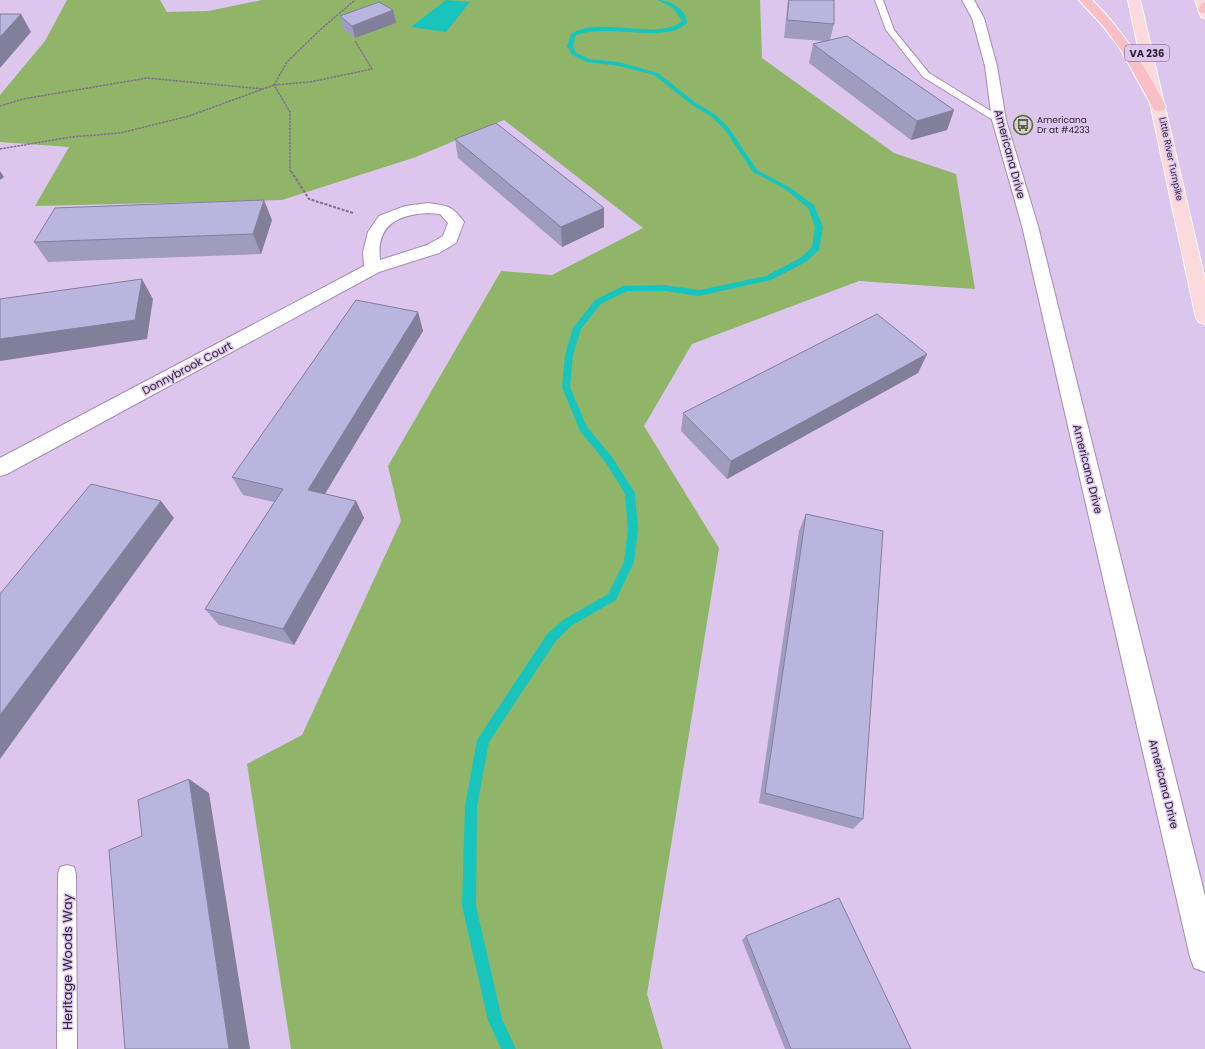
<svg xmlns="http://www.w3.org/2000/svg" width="1205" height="1049" font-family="Poppins,sans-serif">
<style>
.green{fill:#90b568}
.water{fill:#18c5bd}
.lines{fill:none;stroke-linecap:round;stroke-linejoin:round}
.stream{fill:#18c5bd;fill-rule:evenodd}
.service-casing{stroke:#a28eb2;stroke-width:2}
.minor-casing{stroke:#a28eb2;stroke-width:2}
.tertiary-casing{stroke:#a28eb2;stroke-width:2}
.primary-casing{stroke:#fff;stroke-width:2}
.motorway-casing{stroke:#fff;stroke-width:2}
.path-far1{stroke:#81718c;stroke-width:1.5;stroke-dasharray:2.5 1;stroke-linecap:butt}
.path{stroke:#81718c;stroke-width:2;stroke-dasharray:3 1.5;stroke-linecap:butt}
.service{fill:#fff;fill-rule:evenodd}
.minor{fill:#fff;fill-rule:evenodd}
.tertiary{fill:#fff;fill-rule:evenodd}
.primary{fill:#fbd9dd;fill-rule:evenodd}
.motorway{fill:#f9bfc6;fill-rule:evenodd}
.wall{fill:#9f9cbf}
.shaded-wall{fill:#827f9b}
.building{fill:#b9b5de;stroke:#827f9b}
.labels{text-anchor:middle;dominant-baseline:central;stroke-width:3;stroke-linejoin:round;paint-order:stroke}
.far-poi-label{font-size:9px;fill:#2e2534;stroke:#dcc6ed;text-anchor:start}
.far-street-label{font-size:9px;fill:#2e2534;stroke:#dcc6ed}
.shield{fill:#dcc6ed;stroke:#62556c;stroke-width:1}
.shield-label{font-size:10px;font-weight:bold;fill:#2e2534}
.street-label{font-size:11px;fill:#2e2534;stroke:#dcc6ed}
.near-street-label{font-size:13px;fill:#2e2534;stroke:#dcc6ed}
</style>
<rect width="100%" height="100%" fill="#dcc6ed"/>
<path class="green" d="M 67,0 L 160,0 L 167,12 L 208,11 L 262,0 L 760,0 L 762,58 L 894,153 L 956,174 L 975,289 L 859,281 L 692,344 L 644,426 L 719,548 L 647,994 L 663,1049 L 291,1049 L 247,764 L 302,735 L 401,521 L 388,466 L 501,271 L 552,275 L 643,228 L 504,120 L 416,157 L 282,200 L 35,206 L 69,147 L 0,142 L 0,95 L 45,41 Z"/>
<path class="water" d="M 446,0 L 470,2 L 446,32 L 411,27 Z"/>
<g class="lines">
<path class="stream" d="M 658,0 C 671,0 687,10 687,23 C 683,26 678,30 673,31 C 641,38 607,25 576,35 L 573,46 L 576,53 L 590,59 L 619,62 L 658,73 L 696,103 L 716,115 L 729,128 L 757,170 L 789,187 L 814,205 L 823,227 L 819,250 L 806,262 L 771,280 L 699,296 L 665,291 L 627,291 L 601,304 L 581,329 L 573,355 L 570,387 L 587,427 L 612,457 L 635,493 L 638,530 L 634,562 L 616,600 L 571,626 L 555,642 L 489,742 L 477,806 L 476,906 L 502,1019 L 516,1049 L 501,1049 L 488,1020 L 462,906 L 465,806 L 477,740 L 547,634 L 563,620 L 608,594 L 624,562 L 628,530 L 625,494 L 606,463 L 580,431 L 562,387 L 565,355 L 573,328 L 595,300 L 623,286 L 665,285 L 699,290 L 766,276 L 800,258 L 812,247 L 815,227 L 808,208 L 785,189 L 753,172 L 725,130 L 712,117 L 692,105 L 654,75 L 619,66 L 587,62 L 572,55 L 567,46 L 571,34 C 594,18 644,35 671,27 C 675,26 679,23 682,21 L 674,9 Z"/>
<g class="service-casing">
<g id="service">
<path d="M 875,0 L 883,0 L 894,30 L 929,73 L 1002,118 L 1003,120 L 1002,122 L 996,122 L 923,77 L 886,30 Z"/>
<path d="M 67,865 L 74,867 L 76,874 L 77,1049 L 57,1049 L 58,874 L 60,867 Z"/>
</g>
</g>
<g class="minor-casing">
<path id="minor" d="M 428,203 C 447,206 452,205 464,222 L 456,243 L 439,253 L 379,272 L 7,474 L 0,476 L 0,458 L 364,266 L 363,252 L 368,232 L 379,216 L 405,206 ZM 428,213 L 440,214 L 448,223 L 443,236 L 427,245 L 380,260 C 376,225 397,215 428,213 Z"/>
</g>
<g class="tertiary-casing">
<path id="tertiary" d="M 962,0 L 974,0 L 984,18 L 997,66 L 1006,120 L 1038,226 L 1205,896 L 1205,972 L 1194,968 L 1190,957 L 1022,226 L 992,120 L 985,66 L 972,18 Z"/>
</g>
<g class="primary-casing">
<g id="primary">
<path d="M 1128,0 L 1140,0 L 1205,280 L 1205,324 L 1199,322 L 1196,318 Z"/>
<path d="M 1195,0 L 1205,0 L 1205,18 L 1201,17 Z"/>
</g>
</g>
<g class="motorway-casing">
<g id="motorway">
<path d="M 1079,0 L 1092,0 C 1124,31 1146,68 1166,107 L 1164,110 L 1159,111 L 1154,110 L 1121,50 L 1103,26 Z"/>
<path d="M 1205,2 L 1205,13 L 1200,13 L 1198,10 L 1201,4 Z"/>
</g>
</g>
<g class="path-far1">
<path d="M 0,106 L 23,99 L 147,78 L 263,89"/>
<path d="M 0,149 L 71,137 L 120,133 L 189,116 L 274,85 L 310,82 L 372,69 L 355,41"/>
<path d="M 291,172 L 290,170 L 290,112 L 274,85 L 287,62 L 321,29 L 355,0"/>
</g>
<path class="path" d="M 291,171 L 309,199 L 353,213"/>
<use href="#service" class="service"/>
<use href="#minor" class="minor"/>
<use href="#tertiary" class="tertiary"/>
<use href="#primary" class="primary"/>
<use href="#motorway" class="motorway"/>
</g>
<g class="wall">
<path d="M 788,0 L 834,0 L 834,24 L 830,40 L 954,110 L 947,130 L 911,140 L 809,63 L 813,44 L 823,41 L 784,38 Z"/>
<path d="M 393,10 L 396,23 L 355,38 L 343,29 L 340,16 Z"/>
<path d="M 455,139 L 604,208 L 604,227 L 562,247 L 458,158 Z"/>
<path d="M 272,220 L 261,254 L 48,262 L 34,242 Z"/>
<path d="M 418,312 L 423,331 L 325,494 L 356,501 L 364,518 L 294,645 L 219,625 L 205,609 L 274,502 L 243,495 L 232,477 Z"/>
<path d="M 927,354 L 918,373 L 727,479 L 681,431 L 683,413 Z"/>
<path d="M 806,514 L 863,819 L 853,829 L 759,803 L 799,531 Z"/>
<path d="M 746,936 L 911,1049 L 785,1049 L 742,940 Z"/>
</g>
<g class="shaded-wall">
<path d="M 393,10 L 396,23 L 355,38 L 352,26 Z"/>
<path d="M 21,14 L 31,32 L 0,68 L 0,37 Z"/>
<path d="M 954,110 L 947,130 L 911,140 L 917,121 Z"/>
<path d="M 0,171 L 4,177 L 0,180 Z"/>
<path d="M 264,200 L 272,220 L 261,254 L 253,234 Z"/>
<path d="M 604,208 L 604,227 L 562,247 L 561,227 Z"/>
<path d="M 142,279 L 153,299 L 147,339 L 0,361 L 0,339 Z"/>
<path d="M 418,312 L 423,331 L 317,507 L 308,490 Z"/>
<path d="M 927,354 L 918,373 L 727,479 L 731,461 Z"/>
<path d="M 161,501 L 174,518 L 0,759 L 0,715 Z"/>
<path d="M 356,501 L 364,518 L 294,645 L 283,629 Z"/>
<path d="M 189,779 L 209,793 L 250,1049 L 229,1049 Z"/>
</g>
<g class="building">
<path d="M 789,0 L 834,0 L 834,24 L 787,20 Z"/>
<path d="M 379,2 L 393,10 L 352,26 L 340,16 Z"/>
<path d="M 0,14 L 21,14 L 0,37 Z"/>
<path d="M 847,36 L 954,110 L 917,121 L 813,44 Z"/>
<path d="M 496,123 L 604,208 L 561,227 L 455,139 Z"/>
<path d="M 264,200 L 253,234 L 34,242 L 55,208 Z"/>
<path d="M 142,279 L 135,320 L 0,339 L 0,299 Z"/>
<path d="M 356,300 L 418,312 L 308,490 L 356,501 L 283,629 L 205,609 L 283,489 L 232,477 Z"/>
<path d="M 877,314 L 927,354 L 731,461 L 683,413 Z"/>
<path d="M 91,484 L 161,501 L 0,715 L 0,594 Z"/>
<path d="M 806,514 L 883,531 L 863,819 L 765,793 Z"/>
<path d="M 189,779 L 229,1049 L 125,1049 L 109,850 L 142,836 L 138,800 Z"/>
<path d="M 839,898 L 911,1049 L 791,1049 L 746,936 Z"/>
</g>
<defs>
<g id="bus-ring" transform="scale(1)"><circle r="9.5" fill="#dcc6ed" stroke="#4d6e24" stroke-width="1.5"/><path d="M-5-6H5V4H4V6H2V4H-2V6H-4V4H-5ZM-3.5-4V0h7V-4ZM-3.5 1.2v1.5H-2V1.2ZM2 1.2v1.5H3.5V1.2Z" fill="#4d6e24"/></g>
</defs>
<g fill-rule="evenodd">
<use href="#bus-ring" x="1023" y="125"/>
</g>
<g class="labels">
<g class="far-poi-label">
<text x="1037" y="120">Americana<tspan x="1037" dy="10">Dr at #4233</tspan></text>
</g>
<g class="far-street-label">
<text transform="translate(1171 159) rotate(78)">Little River Turnpike</text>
</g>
<rect class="shield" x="1125" y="45" width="44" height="16" rx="3"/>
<g class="shield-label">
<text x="1147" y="53">VA 236</text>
</g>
<g class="street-label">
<text transform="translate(1010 154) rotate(75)">Americana Drive</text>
<text transform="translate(187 368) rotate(-28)">Donnybrook Court</text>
<text transform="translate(1088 469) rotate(76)">Americana Drive</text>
<text transform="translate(1164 784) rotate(76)">Americana Drive</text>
</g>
<g class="near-street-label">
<text transform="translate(67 962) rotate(-90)">Heritage Woods Way</text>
</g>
</g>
</svg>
